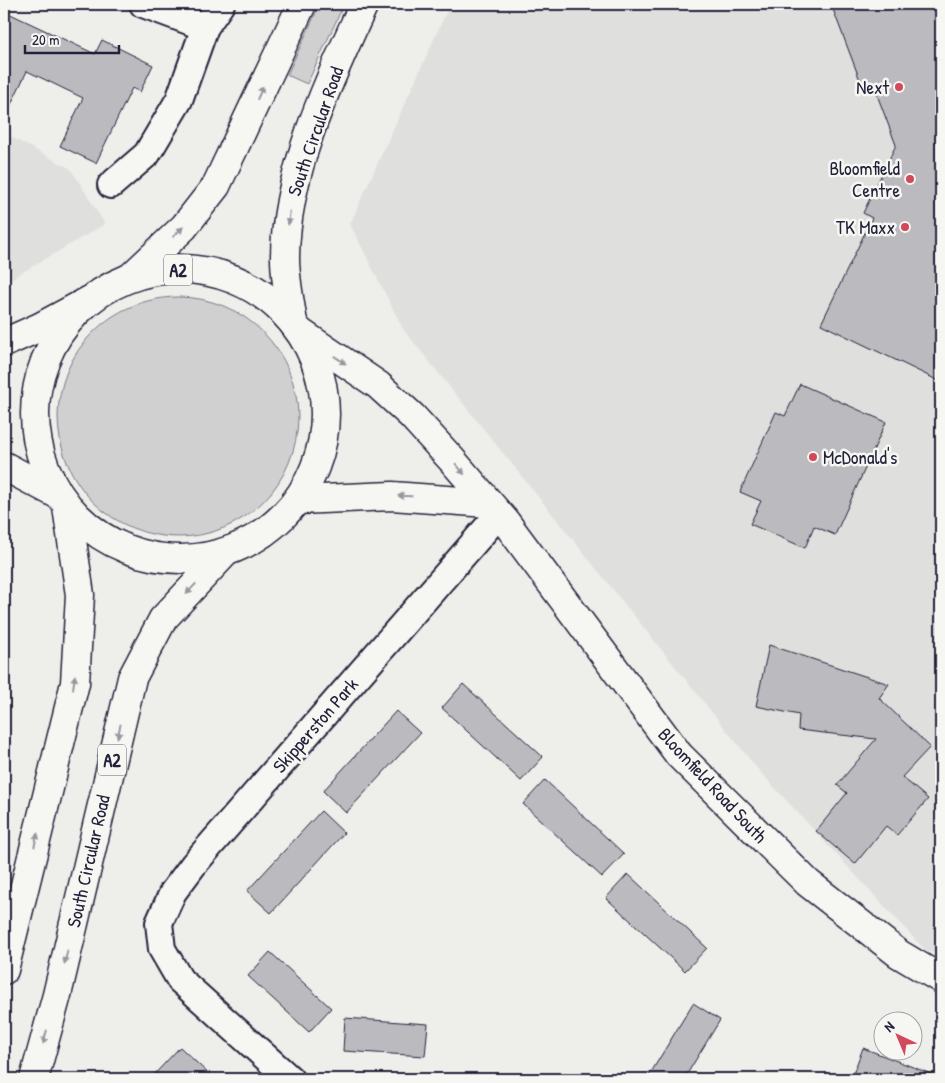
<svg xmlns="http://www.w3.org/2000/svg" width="945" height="1083" font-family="'Patrick Hand',sans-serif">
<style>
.built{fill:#dfdfde}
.green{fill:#d0d0d1;stroke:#797986}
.building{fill:#bbbbbf;stroke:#22223b}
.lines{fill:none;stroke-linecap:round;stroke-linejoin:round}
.minor-casing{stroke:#22223b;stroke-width:30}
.tertiary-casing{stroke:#22223b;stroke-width:31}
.trunk-casing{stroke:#22223b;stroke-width:31}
.minor{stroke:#f6f6f2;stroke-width:26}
.tertiary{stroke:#f6f6f2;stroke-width:28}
.trunk{stroke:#f6f6f2;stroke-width:28}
.oneway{fill:#9797a0}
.poi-dot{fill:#d1495b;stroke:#f6f6f2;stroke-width:2}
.labels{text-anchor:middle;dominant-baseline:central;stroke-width:5;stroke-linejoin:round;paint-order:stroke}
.shield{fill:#f6f6f2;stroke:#626272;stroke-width:1}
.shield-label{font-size:18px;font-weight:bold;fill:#22223b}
.poi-label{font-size:19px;fill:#22223b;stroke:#f6f6f2;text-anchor:end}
.street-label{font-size:19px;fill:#22223b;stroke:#f6f6f2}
</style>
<rect width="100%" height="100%" fill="#eeeeeb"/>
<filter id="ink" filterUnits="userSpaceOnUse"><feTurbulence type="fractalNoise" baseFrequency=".02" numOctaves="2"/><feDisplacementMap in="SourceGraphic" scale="10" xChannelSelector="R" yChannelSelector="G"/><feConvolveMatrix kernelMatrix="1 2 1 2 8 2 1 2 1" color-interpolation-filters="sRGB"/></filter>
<g filter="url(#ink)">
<g class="built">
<path d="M 450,4 L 941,4 L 941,957 L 924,949 L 761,773 L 403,329 L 350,224 Z"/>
<path d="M 4,133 L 71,169 L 105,224 L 4,283 Z"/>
</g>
<g class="green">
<path d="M 320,4 L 344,4 L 307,84 L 287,75 Z"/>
<circle cx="178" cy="417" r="120"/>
</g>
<g class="building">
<path d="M 831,4 L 941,4 L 941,382 L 821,324 L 872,218 L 863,213 L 896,145 L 873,84 L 863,88 Z"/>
<path d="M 4,11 L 95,54 L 102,40 L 153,65 L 140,92 L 132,88 L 96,163 L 60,146 L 83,98 L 27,71 L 4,119 Z"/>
<path d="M 800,384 L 886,422 L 835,535 L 814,526 L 805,548 L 750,524 L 761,501 L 740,492 L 776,412 L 785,416 Z"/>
<path d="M 769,645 L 889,684 L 879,698 L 930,747 L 902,777 L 928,799 L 897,835 L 886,826 L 855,864 L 816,831 L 847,793 L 837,785 L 876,739 L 798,730 L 799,715 L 756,706 Z"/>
<path d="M 463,684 L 543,757 L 521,781 L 442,708 Z"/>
<path d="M 396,711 L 420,733 L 346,813 L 323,791 Z"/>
<path d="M 545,780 L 624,854 L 602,877 L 523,804 Z"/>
<path d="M 321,811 L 344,833 L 271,913 L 247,891 Z"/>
<path d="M 628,874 L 707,948 L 685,971 L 606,898 Z"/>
<path d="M 270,952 L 331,1008 L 309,1032 L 248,976 Z"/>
<path d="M 693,1003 L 720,1020 L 684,1079 L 647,1079 Z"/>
<path d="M 345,1018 L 428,1024 L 425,1056 L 343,1051 Z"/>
<path d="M 180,1047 L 214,1079 L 150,1079 Z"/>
<path d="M 863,1048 L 939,1077 L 939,1079 L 851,1079 Z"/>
</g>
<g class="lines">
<g class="minor-casing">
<g id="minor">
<path d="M 143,4 L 205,27"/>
<path d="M 111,185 L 147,154 L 179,100 L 205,27 L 221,4"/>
<path d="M 290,1079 L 180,980 L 162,949 L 159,923 L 173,892 L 194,864 L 499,514"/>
</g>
</g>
<g class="tertiary-casing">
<g id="tertiary">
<path d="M 300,332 L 378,385 L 412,416 L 452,460 L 505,521 L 679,755 L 808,883 L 899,954 L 941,979"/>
<path d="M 4,343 L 40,327 L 90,300"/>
<path d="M 4,466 L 57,494"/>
<path d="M 298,500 L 392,496 L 488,503"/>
</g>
</g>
<g class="trunk-casing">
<g id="trunk">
<circle cx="180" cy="414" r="145"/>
<path d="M 131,277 L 184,227 L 216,186 L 302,4"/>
<path d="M 293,323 C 290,302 285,279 285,258 C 285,173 329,80 364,4"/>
<path d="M 4,970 L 75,683 L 80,595 L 67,507"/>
<path d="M 34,1079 L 57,995 L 132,678 L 163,619 L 225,553"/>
</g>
</g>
<use href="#minor" class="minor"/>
<use href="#tertiary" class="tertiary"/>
<use href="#trunk" class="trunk"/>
</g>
<defs><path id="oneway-solid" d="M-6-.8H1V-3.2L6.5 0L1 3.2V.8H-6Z" transform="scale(1.25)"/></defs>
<g class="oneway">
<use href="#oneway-solid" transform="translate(260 93) rotate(-65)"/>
<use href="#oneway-solid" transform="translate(289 218) rotate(96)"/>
<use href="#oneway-solid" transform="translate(178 232) rotate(-44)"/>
<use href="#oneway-solid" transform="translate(340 360) rotate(34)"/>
<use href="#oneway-solid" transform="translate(460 469) rotate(50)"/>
<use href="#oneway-solid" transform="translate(405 496) rotate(-179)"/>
<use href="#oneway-solid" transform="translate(191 589) rotate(133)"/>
<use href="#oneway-solid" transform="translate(74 682) rotate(-82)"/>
<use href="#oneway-solid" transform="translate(119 731) rotate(103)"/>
<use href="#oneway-solid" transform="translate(36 840) rotate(-76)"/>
<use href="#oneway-solid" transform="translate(66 957) rotate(103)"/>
<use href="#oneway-solid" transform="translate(45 1037) rotate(105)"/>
</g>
</g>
<g class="poi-dot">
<circle cx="899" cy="87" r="5"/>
<circle cx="910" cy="179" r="5"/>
<circle cx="905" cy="227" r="5"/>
<circle cx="813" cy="457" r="5"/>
</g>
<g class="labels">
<g class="shield">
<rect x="164" y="254.5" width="28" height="31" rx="4"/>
<rect x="98" y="744.5" width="28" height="31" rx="4"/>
</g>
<g class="shield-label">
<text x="178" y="270">A2</text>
<text x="112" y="760">A2</text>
</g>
<g class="poi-label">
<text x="889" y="87">Next</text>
<text x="900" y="168">Bloomfield<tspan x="900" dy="22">Centre</tspan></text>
<text x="895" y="227">TK Maxx</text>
<text x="823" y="457" text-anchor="start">McDonald's</text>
</g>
<g class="street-label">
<text transform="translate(315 131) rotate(-71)">South Circular Road</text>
<text transform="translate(315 725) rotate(-49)">Skipperston Park</text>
<text transform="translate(713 785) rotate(47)">Bloomfield Road South</text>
<text transform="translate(88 861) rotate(-77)">South Circular Road</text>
</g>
</g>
<rect width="945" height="1083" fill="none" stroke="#f6f6f2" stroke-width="20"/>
<rect x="10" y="10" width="925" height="1063" fill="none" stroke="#22223b" stroke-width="2" filter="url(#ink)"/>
<g transform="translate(898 1036) rotate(316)"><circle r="24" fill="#f6f6f2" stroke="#a1a1a9"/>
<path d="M0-4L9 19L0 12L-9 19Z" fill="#d1495b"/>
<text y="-8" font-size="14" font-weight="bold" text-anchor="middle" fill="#22223b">N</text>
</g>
<path d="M25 45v8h94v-8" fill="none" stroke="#22223b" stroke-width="2.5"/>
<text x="32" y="45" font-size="15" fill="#22223b" stroke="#f6f6f2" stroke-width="4" paint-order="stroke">20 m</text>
</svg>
